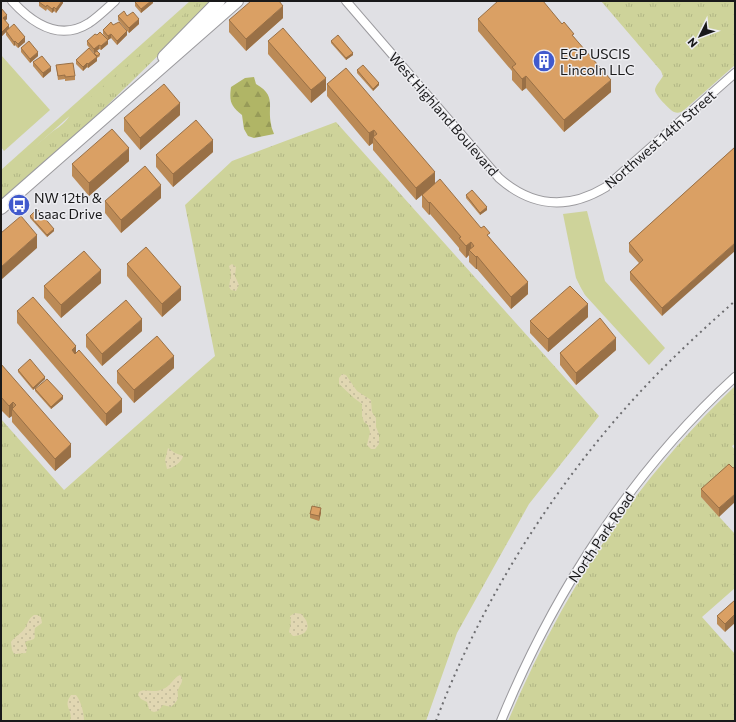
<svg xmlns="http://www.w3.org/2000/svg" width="736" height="722" font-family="Commissioner,sans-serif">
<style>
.grass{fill:url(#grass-tufts)}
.forest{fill:url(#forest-firs)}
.sand{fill:url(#sand-dots)}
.park{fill:#ced39a}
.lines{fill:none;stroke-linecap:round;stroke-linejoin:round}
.street-casing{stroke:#9b9a9e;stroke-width:10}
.secondary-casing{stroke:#9b9a9e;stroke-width:14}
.street{stroke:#fff;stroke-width:8}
.secondary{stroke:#fff;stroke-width:12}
.rail{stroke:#6d6d70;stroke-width:2;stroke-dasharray:2 4;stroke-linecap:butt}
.wall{fill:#bb8a56}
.shaded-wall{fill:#997046}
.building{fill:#daa064;stroke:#997046}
.labels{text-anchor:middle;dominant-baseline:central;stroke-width:3;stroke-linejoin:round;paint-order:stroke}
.poi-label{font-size:14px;fill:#19191a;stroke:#ededf1;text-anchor:start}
.street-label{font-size:14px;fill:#19191a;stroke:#ededf1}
</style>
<defs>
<pattern id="grass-tufts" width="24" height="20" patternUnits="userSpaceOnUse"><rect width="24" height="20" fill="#ced39a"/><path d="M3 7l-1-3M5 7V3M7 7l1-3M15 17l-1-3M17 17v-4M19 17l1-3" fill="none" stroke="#b0b584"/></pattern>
<pattern id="forest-firs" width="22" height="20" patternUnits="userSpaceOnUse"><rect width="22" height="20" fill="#b0b566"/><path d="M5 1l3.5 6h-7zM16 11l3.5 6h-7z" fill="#979b58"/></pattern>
<pattern id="sand-dots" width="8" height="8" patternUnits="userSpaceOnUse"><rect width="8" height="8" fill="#e1d7b2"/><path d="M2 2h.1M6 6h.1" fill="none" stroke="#c0b898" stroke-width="1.8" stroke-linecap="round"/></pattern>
</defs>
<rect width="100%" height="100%" fill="#e0e0e4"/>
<g class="grass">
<path d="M 197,1 L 214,1 L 84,128 L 1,201 L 1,175 L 53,131 C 61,126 66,122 70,115 Z"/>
<path d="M 601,1 L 735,1 L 735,65 L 683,111 C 680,113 677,113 674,112 C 670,110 655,95 655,90 C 655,86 661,80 663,76 L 661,71 Z"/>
<path d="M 336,122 L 599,416 L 529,504 L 457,633 L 426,721 L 1,721 L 1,419 L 64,490 L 215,356 L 185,205 L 232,161 Z"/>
<path d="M 735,386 L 735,444 L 732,446 L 735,450 L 735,468 L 701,497 L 735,534 L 735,588 L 702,617 L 735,654 L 735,721 L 508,721 C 562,593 634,482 735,386 Z"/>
</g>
<path class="forest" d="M 254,77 L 256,84 C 277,96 267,106 271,124 C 271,127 273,131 274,134 L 254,138 L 248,136 L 244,129 L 242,115 C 231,106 229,102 231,87 L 245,78 Z"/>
<g class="sand">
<path d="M 232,264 L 236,267 L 235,276 L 239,285 L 236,291 L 231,290 L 229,287 L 231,274 L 229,266 Z"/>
<path d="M 342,374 L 346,375 L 357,391 L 371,400 L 372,412 L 376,418 L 376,427 L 379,434 L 379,444 L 375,449 L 371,449 L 367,445 L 370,432 L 368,425 L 364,422 L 362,416 L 362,404 L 354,398 L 339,384 L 339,378 Z"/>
<path d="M 168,448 L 175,453 L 183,456 C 182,462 173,468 167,469 L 165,460 Z"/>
<path d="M 295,613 L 302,614 C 303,617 307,620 307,623 C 310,632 301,636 293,636 L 289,632 L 291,622 L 290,616 Z"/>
<path d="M 34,615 L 37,615 L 41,617 L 42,623 L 35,628 C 33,637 39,639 27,641 L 25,643 L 27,648 L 26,653 L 14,654 L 12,650 L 11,642 C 15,636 21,634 25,628 C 28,623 28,619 34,615 Z"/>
<path d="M 180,675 C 185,681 180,684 178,690 C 177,693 178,693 178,696 C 178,701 174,704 171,707 L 163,705 L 158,711 L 154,712 L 151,711 L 149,709 L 147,702 L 141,699 L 138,695 L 139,692 C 145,688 153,694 163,689 C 171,686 173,678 180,675 Z"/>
<path d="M 71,695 L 76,695 C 81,701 84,713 84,721 L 70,721 C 74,710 62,707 71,695 Z"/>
</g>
<g class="park">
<path d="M 190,1 L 199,1 L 1,177 L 1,170 Z"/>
<path d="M 1,55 L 50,110 L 4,151 L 1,147 Z"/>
<path d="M 587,211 L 605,281 L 665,348 L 649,365 L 585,295 L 581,288 L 576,278 L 563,214 Z"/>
</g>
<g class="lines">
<g class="street-casing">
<g id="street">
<path d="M 12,1 C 32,23 59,42 89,23 C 98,17 106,9 115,1"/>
<path d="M 346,1 L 499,178 C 532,207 568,210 606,187 L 735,73"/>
<path d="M 501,721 C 554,592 632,471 735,377"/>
</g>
</g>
<g class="secondary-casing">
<g id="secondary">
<path d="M 164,57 L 219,1"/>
<path d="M 1,208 L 237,1"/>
</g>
</g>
<use href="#street" class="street"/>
<use href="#secondary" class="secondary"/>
<path class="rail" d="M 436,721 C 479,606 549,493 631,402 C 663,366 699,333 735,301"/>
</g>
<g class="wall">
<path d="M 63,1 L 63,3 L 56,13 L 54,11 L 52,13 L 47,9 L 46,11 L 39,6 L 39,2 Z"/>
<path d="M 153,1 L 153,3 L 141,13 L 135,6 L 135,2 Z"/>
<path d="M 1,8 L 7,19 L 5,21 L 9,28 L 25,42 L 18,48 L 15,45 L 14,46 L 6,35 L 6,32 L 1,37 Z"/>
<path d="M 118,16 L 127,16 L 139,24 L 129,33 L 118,20 Z"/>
<path d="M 283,18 L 246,51 L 229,32 L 229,20 Z"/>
<path d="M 478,19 L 574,37 L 611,92 L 564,132 L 526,88 L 522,91 L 512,80 L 512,71 L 478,31 Z"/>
<path d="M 113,25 L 127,35 L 117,45 L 111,38 L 108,40 L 103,34 L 103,30 Z"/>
<path d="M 87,41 L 108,44 L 101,50 L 99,49 L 97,51 L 100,56 L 97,58 L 97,57 L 97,61 L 88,68 L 87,67 L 83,71 L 76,64 L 76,60 L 94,54 L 94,53 L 87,45 Z"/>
<path d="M 268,41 L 326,90 L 311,103 L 268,54 Z"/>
<path d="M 331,41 L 353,55 L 346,60 L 331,43 Z"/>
<path d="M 21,48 L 38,56 L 30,63 L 21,52 Z"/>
<path d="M 33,62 L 51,71 L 43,78 L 33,66 Z"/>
<path d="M 56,65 L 75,76 L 75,80 L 65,81 L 65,79 L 58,80 Z"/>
<path d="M 357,70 L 379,85 L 373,91 L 357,73 Z"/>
<path d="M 327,84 L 435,184 L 490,238 L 528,294 L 511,309 L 477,269 L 476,269 L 469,262 L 469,255 L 466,258 L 459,250 L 459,248 L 430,214 L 429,215 L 422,207 L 422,195 L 416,200 L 373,150 L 373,143 L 369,146 L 327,96 Z"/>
<path d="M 180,115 L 140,150 L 124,131 L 124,118 Z"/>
<path d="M 735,147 L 662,316 L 630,280 L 630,272 L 639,263 L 629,252 L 629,243 Z"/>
<path d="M 213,152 L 173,187 L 156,167 L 156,155 Z"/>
<path d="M 129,161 L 89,196 L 72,176 L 72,164 Z"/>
<path d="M 466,195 L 487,210 L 480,215 L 466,198 Z"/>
<path d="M 161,198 L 121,233 L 105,213 L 105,201 Z"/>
<path d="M 30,216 L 54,231 L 47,237 L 30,218 Z"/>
<path d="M 127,264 L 181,300 L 162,317 L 127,276 Z"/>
<path d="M 101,283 L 61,318 L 44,298 L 44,286 Z"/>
<path d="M 17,311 L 76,352 L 122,412 L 106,426 L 17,323 Z"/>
<path d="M 588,317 L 548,352 L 530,333 L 530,321 Z"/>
<path d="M 142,331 L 102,366 L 86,347 L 86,335 Z"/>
<path d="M 616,350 L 576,385 L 560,365 L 560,353 Z"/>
<path d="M 1,364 L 71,457 L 55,471 L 12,422 L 12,416 L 9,418 L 1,410 Z"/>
<path d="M 174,368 L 134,403 L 117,383 L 117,371 Z"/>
<path d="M 18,370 L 45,379 L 33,390 L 18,372 Z"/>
<path d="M 35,389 L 63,399 L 51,409 L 35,391 Z"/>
<path d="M 733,468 L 719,517 L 701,497 L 701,489 Z"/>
<path d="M 321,513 L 319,521 L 310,518 L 310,514 Z"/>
<path d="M 735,600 L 725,632 L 717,624 L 717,616 Z"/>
</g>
<g class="shaded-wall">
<path d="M 62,1 L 63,1 L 63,3 L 56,13 L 56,9 Z"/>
<path d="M 151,1 L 153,1 L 153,3 L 141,13 L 141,9 Z"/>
<path d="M 283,6 L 283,18 L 246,51 L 246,39 Z"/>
<path d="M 54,7 L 54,11 L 52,13 L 52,9 Z"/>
<path d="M 7,15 L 7,19 L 3,22 L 3,18 Z"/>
<path d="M 139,19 L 139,24 L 129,33 L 129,28 Z"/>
<path d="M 9,25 L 9,29 L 1,37 L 1,33 Z"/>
<path d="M 127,31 L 127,35 L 117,45 L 117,41 Z"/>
<path d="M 111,34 L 111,38 L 108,40 L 108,36 Z"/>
<path d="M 25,37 L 25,42 L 18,48 L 18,44 Z"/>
<path d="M 108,40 L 108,44 L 101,50 L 101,46 Z"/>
<path d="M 15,41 L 15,45 L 14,46 L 14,42 Z"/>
<path d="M 99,45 L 99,49 L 94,53 L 94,49 Z"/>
<path d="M 38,52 L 38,56 L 30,63 L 30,59 Z"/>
<path d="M 353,53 L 353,55 L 346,60 L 346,58 Z"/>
<path d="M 97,57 L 97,61 L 88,68 L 88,64 Z"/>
<path d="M 87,63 L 87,67 L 83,71 L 83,67 Z"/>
<path d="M 51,67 L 51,71 L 43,78 L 43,73 Z"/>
<path d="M 526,76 L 526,88 L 522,91 L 522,79 Z"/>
<path d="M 326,78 L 326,90 L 311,103 L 311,90 Z"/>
<path d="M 611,80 L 611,92 L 564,132 L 564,120 Z"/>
<path d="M 379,83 L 379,85 L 373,91 L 373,89 Z"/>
<path d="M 180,103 L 180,115 L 140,150 L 140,138 Z"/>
<path d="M 374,130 L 374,138 L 373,137 L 373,143 L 369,146 L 369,133 Z"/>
<path d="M 213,140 L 213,152 L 173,187 L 173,174 Z"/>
<path d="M 129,148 L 129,161 L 89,196 L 89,183 Z"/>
<path d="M 435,172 L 435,184 L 416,200 L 416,188 Z"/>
<path d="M 161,185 L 161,198 L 121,233 L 121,220 Z"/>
<path d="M 430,202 L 430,214 L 429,215 L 429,203 Z"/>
<path d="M 487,207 L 487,210 L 480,215 L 480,213 Z"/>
<path d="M 54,229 L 54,231 L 47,237 L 47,235 Z"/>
<path d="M 37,235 L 37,248 L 1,280 L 1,267 Z"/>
<path d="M 471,242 L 471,251 L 469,250 L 469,255 L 466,258 L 466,246 Z"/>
<path d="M 735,243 L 735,251 L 662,316 L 662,308 Z"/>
<path d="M 477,256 L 477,269 L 476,269 L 476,257 Z"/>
<path d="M 101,270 L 101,283 L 61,318 L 61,305 Z"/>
<path d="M 528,282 L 528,294 L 511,309 L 511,297 Z"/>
<path d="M 181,287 L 181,300 L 162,317 L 162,304 Z"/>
<path d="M 588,304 L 588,317 L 548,352 L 548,339 Z"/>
<path d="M 142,319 L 142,331 L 102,366 L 102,354 Z"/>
<path d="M 616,338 L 616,350 L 576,385 L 576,373 Z"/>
<path d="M 76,346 L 76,359 L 72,350 Z"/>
<path d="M 174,356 L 174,368 L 134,403 L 134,390 Z"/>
<path d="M 45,377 L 45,379 L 33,390 L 33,388 Z"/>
<path d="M 63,396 L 63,399 L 51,409 L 51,407 Z"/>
<path d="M 122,399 L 122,412 L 106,426 L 106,414 Z"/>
<path d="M 13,402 L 13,411 L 12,409 L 12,416 L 9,418 L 9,406 Z"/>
<path d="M 71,444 L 71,457 L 55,471 L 55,459 Z"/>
<path d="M 735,494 L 735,502 L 719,517 L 719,508 Z"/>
<path d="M 321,508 L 321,513 L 319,521 L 319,516 Z"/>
<path d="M 735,614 L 735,623 L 725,632 L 725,624 Z"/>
</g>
<g class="building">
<path d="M 40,1 L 62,1 L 56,9 L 54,7 L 52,9 L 47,5 L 46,7 L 39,2 Z"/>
<path d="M 136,1 L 151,1 L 141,9 L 135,2 Z"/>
<path d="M 251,1 L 279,1 L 283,6 L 246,39 L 229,20 Z"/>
<path d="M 498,1 L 543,1 L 562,24 L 564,22 L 574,34 L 572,35 L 611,80 L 564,120 L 526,76 L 522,79 L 512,67 L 516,64 L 478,19 Z"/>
<path d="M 1,8 L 7,15 L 3,18 L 9,25 L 1,33 Z"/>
<path d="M 124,11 L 127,16 L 133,12 L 139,19 L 129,28 L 118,16 Z"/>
<path d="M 111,22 L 113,25 L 119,22 L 127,31 L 117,41 L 111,34 L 108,36 L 103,30 Z"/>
<path d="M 14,24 L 25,37 L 18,44 L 15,41 L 14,42 L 6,31 Z"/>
<path d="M 283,28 L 326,78 L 311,90 L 268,41 Z"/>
<path d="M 100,32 L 108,40 L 101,46 L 99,45 L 94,49 L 87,41 L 95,34 L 97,35 Z"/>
<path d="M 338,35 L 353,53 L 346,58 L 331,41 Z"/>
<path d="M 29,41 L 38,52 L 30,59 L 21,48 Z"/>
<path d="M 89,48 L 97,57 L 88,64 L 87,63 L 83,67 L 76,60 Z"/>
<path d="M 97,51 L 100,54 L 97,56 L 94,53 Z"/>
<path d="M 42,56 L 51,67 L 43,73 L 33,62 Z"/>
<path d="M 73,63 L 75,76 L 65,77 L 65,75 L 58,76 L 56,65 Z"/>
<path d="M 363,65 L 379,83 L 373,89 L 357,70 Z"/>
<path d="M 346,68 L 435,172 L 416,188 L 373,137 L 377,134 L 374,130 L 369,133 L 327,84 Z"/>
<path d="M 164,84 L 180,103 L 140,138 L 124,118 Z"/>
<path d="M 196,120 L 213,140 L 173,174 L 156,155 Z"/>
<path d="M 112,129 L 129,148 L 89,183 L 72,164 Z"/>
<path d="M 735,147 L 735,243 L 662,308 L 630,272 L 643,260 L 629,243 Z"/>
<path d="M 145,166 L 161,185 L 121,220 L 105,201 Z"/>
<path d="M 440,179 L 481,228 L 484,226 L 490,233 L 487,235 L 528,282 L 511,297 L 477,256 L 476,257 L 469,250 L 474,246 L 471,242 L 466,246 L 459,238 L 461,237 L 430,202 L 429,203 L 422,195 Z"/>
<path d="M 472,190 L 487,207 L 480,213 L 466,195 Z"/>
<path d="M 37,209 L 54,229 L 47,235 L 30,216 Z"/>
<path d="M 21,216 L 37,235 L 1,267 L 1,233 Z"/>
<path d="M 146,247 L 181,287 L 162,304 L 127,264 Z"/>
<path d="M 84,251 L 101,270 L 61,305 L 44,286 Z"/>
<path d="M 570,286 L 588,304 L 548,339 L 530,321 Z"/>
<path d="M 33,297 L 76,346 L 72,350 L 75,354 L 79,350 L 122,399 L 106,414 L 17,311 Z"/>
<path d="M 126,300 L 142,319 L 102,354 L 86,335 Z"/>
<path d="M 600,318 L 616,338 L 576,373 L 560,353 Z"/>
<path d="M 157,336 L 174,356 L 134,390 L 117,371 Z"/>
<path d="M 30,359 L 45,377 L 33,388 L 18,370 Z"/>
<path d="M 1,364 L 71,444 L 55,459 L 12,409 L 16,405 L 13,402 L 9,406 L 1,397 Z"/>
<path d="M 47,379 L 63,396 L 51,407 L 35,389 Z"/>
<path d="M 729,464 L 733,468 L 735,467 L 735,494 L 719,508 L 701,489 Z"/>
<path d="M 312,506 L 321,508 L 319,516 L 310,514 Z"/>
<path d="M 735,600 L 735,614 L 725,624 L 717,616 Z"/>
</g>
<defs>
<g id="building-disc" transform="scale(1.15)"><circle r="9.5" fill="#415acd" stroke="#ededf1"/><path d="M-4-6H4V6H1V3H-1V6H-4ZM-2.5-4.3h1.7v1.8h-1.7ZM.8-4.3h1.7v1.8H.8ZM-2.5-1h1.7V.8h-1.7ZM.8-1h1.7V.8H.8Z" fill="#fff"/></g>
<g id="bus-disc" transform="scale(1.15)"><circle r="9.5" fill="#415acd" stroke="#ededf1"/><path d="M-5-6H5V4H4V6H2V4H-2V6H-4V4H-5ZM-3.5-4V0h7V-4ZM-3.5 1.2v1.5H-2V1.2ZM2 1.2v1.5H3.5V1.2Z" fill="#fff"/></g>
</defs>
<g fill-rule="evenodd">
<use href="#building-disc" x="544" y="61"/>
<use href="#bus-disc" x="19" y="205"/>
</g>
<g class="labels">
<g class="poi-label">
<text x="560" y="53">EGP USCIS<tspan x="560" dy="16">Lincoln LLC</tspan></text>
<text x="34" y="197">NW 12th &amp;<tspan x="34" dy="16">Isaac Drive</tspan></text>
</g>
<g class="street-label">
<text transform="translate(444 114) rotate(49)">West Highland Boulevard</text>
<text transform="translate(660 139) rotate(-41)">Northwest 14th Street</text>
<text transform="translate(601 537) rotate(-56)">North Park Road</text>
</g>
</g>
<rect width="736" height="722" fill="none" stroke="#19191a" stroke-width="4"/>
<g transform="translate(700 36) rotate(228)" stroke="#ededf1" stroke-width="3" paint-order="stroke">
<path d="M0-3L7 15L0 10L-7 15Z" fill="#19191a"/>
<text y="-6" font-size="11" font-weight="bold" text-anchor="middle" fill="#19191a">N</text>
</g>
</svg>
